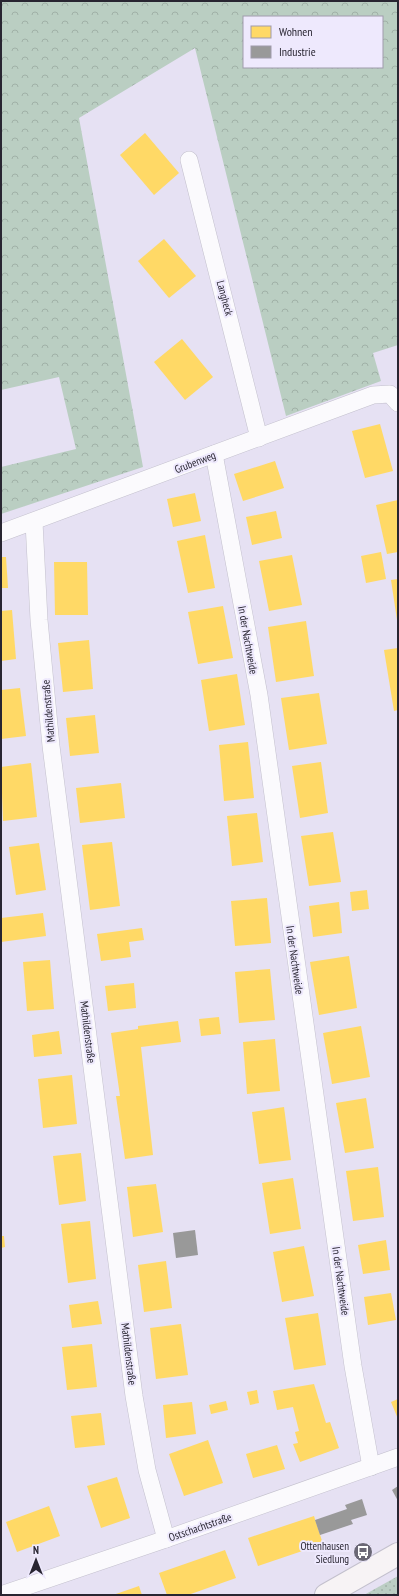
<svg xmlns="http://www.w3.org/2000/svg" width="399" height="1596" font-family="'PT Sans Narrow',sans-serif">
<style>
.grass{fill:url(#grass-dots)}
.forest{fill:url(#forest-crowns);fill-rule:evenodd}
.homes{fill:#ffd966}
.industry{fill:#999}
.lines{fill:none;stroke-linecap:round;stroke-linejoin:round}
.minor-casing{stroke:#c3c0cd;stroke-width:18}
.secondary-casing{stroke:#c3c0cd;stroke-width:24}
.minor{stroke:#fbfafd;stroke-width:17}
.secondary{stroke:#f7f3f5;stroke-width:22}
.labels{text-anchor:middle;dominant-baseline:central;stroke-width:4;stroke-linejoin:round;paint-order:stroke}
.street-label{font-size:11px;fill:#282531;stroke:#eee9fd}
.poi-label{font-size:11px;fill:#282531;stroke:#eee9fd;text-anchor:end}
</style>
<defs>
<pattern id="grass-dots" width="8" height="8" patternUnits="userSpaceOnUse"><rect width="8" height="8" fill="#bccec4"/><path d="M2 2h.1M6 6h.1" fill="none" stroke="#a2b1a9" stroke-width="1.8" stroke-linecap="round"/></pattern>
<pattern id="forest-crowns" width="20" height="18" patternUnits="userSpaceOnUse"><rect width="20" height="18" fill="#bacec2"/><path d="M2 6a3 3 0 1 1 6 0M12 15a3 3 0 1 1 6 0" fill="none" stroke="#a0b1a7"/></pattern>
</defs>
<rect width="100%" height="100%" fill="#e6e1f3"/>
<path class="grass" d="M 398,1576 L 398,1595 L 364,1595 Z"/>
<path class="forest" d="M 1,1 L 398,1 L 398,345 L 373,353 L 381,381 L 286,416 L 195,48 L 79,118 L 143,467 L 1,514 L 1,467 L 76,449 L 59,377 L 1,390 ZM 244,17 L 382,17 L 382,67 L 244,67 Z"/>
<g class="homes">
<path d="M 145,133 L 179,173 L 154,195 L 120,155 Z"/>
<path d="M 164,239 L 196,276 L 169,298 L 138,261 Z"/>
<path d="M 182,339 L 213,377 L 185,400 L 154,362 Z"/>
<path d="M 380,424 L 393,471 L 365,478 L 352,431 Z"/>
<path d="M 275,461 L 284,488 L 243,501 L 234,474 Z"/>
<path d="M 195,493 L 201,521 L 173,527 L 167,499 Z"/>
<path d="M 398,500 L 398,552 L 387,554 L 376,505 Z"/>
<path d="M 276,511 L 282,538 L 252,545 L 246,517 Z"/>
<path d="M 205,535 L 215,588 L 188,593 L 177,541 Z"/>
<path d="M 381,552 L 386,579 L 366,583 L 361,556 Z"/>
<path d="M 292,555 L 302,605 L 269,611 L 259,561 Z"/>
<path d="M 1,557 L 6,557 L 8,588 L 1,588 Z"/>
<path d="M 54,562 L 87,562 L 88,615 L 55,615 Z"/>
<path d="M 398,579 L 398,620 L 397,620 L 391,580 Z"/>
<path d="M 223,606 L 233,658 L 198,664 L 188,612 Z"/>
<path d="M 12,610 L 16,659 L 1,661 L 1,611 Z"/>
<path d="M 306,621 L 314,676 L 276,682 L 268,627 Z"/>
<path d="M 89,640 L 93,689 L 63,692 L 58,643 Z"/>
<path d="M 398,648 L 398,710 L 394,711 L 384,650 Z"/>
<path d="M 237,674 L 245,725 L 209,731 L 201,680 Z"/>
<path d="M 20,688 L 26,736 L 1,739 L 1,690 Z"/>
<path d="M 319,693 L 327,744 L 289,750 L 281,698 Z"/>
<path d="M 95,715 L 99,753 L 70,756 L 66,718 Z"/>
<path d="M 248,742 L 254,798 L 224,801 L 219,745 Z"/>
<path d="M 321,762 L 328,813 L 300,818 L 292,766 Z"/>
<path d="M 31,763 L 37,817 L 3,821 L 1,767 Z"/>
<path d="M 121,783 L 125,818 L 80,823 L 76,788 Z"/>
<path d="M 257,813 L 263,862 L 232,866 L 227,816 Z"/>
<path d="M 333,832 L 341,882 L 309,886 L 301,836 Z"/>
<path d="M 112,842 L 120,906 L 90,910 L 82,845 Z"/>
<path d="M 39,843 L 46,890 L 16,895 L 9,847 Z"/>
<path d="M 367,890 L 369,909 L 352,911 L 350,892 Z"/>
<path d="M 267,898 L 271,943 L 235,946 L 231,901 Z"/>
<path d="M 339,902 L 342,933 L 313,937 L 309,906 Z"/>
<path d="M 43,913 L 46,936 L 1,942 L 1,918 Z"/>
<path d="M 142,928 L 144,940 L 129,942 L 131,957 L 101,961 L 97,934 Z"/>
<path d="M 349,956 L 357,1008 L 319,1015 L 310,962 Z"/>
<path d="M 50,960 L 54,1009 L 27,1011 L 23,962 Z"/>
<path d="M 270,969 L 275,1020 L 239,1023 L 235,972 Z"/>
<path d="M 134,983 L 136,1008 L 108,1011 L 105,986 Z"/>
<path d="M 219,1017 L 221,1034 L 201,1036 L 199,1019 Z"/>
<path d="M 178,1021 L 181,1042 L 141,1047 L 153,1155 L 125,1159 L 116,1096 L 120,1096 L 111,1033 L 138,1029 L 138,1026 Z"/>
<path d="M 361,1026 L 370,1077 L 332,1084 L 323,1033 Z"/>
<path d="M 59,1031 L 62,1054 L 34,1057 L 32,1035 Z"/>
<path d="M 275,1039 L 280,1091 L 247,1094 L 243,1042 Z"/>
<path d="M 72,1075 L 77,1124 L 43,1128 L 38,1079 Z"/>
<path d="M 366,1098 L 374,1148 L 345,1153 L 336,1103 Z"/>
<path d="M 284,1107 L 291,1160 L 259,1164 L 252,1112 Z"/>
<path d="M 81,1153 L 86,1201 L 59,1205 L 53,1156 Z"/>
<path d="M 378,1167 L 384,1217 L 353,1221 L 346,1171 Z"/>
<path d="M 293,1178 L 301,1229 L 270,1234 L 262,1183 Z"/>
<path d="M 156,1184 L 163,1232 L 133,1237 L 127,1187 Z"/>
<path d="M 90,1221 L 96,1279 L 68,1283 L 61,1224 Z"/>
<path d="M 1,1236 L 4,1236 L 5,1247 L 1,1248 Z"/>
<path d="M 386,1240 L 390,1270 L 363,1274 L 358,1245 Z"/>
<path d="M 304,1246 L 314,1296 L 282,1302 L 273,1252 Z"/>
<path d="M 166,1261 L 172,1308 L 144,1312 L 138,1265 Z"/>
<path d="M 391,1293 L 396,1320 L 368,1325 L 364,1297 Z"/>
<path d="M 98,1301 L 102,1324 L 72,1328 L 69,1305 Z"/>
<path d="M 318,1313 L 326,1365 L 294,1370 L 285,1318 Z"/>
<path d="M 181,1324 L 188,1375 L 156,1379 L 150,1328 Z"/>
<path d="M 92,1344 L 97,1387 L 67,1390 L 62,1347 Z"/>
<path d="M 314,1384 L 326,1423 L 330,1422 L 339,1448 L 300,1462 L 293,1444 L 298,1443 L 295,1432 L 299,1431 L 293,1407 L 277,1410 L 273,1391 Z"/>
<path d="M 257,1390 L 259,1403 L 250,1405 L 247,1392 Z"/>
<path d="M 398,1399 L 398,1419 L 391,1402 Z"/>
<path d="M 226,1401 L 228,1410 L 211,1414 L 209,1405 Z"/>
<path d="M 192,1402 L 196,1434 L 166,1438 L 163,1405 Z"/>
<path d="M 101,1413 L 105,1445 L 75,1448 L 71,1416 Z"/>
<path d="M 208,1440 L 223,1483 L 184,1496 L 169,1454 Z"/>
<path d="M 277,1445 L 285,1469 L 253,1478 L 246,1454 Z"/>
<path d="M 117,1477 L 130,1518 L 101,1528 L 87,1486 Z"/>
<path d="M 49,1506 L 60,1536 L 17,1552 L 6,1522 Z"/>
<path d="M 314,1516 L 323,1544 L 258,1566 L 248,1538 Z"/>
<path d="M 225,1550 L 236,1578 L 188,1595 L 167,1595 L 159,1573 Z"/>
<path d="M 139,1586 L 142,1595 L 113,1595 Z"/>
</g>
<g class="industry">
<path d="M 195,1230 L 198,1255 L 176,1258 L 173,1233 Z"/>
<path d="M 398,1486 L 398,1501 L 392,1490 Z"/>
<path d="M 362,1499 L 367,1515 L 351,1520 L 353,1524 L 320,1535 L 315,1520 L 347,1509 L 345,1505 Z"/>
</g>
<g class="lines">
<g class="minor-casing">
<g id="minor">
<path d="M 189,160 L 259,438"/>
<path d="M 214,454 L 259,695 L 353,1366 L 371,1467"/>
<path d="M 34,522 L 39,620 L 51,746 L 134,1396 L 147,1470 L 166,1539"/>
<path d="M 1,533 L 373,395 L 390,394 L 398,403"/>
<path d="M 1,1595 L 166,1539 L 398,1457"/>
</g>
</g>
<g class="secondary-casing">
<path id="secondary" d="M 326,1595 L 398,1554"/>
</g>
<use href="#minor" class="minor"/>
<use href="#secondary" class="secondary"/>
</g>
<defs>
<g id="bus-disc" transform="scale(1)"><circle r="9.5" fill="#6a6775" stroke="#eee9fd"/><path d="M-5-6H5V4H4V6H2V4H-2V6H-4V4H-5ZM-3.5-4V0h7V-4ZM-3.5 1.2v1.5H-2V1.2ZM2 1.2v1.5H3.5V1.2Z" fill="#fff"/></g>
</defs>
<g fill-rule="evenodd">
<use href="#bus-disc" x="363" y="1552"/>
</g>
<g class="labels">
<g class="street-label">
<text transform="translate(225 298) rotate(75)">Langheck</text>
<text transform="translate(195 462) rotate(-21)">Grubenweg</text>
<text transform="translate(248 640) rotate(80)">In der Nachtweide</text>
<text transform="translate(48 711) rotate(-95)">Mathildenstraße</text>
<text transform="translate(295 960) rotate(82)">In der Nachtweide</text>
<text transform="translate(88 1032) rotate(83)">Mathildenstraße</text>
<text transform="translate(341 1281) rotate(82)">In der Nachtweide</text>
<text transform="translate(129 1354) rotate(83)">Mathildenstraße</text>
<text transform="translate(200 1527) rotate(-19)">Ostschachtstraße</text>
</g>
<g class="poi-label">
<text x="349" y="1546">Ottenhausen<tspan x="349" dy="13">Siedlung</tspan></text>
</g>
</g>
<rect width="399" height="1596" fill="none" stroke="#282531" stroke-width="4"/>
<rect x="243" y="16" width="140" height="52" fill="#eee9fd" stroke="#9f9bab"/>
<rect x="251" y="26" width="20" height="12" fill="#ffd966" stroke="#9f9bab"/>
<text x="279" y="36" font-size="12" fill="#282531">Wohnen</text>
<rect x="251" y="46" width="20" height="12" fill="#999999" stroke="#9f9bab"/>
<text x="279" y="56" font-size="12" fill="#282531">Industrie</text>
<g transform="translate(36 1560)" stroke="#eee9fd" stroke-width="3" paint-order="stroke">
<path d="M0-3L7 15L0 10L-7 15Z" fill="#282531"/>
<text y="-6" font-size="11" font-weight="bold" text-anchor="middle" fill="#282531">N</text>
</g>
</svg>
